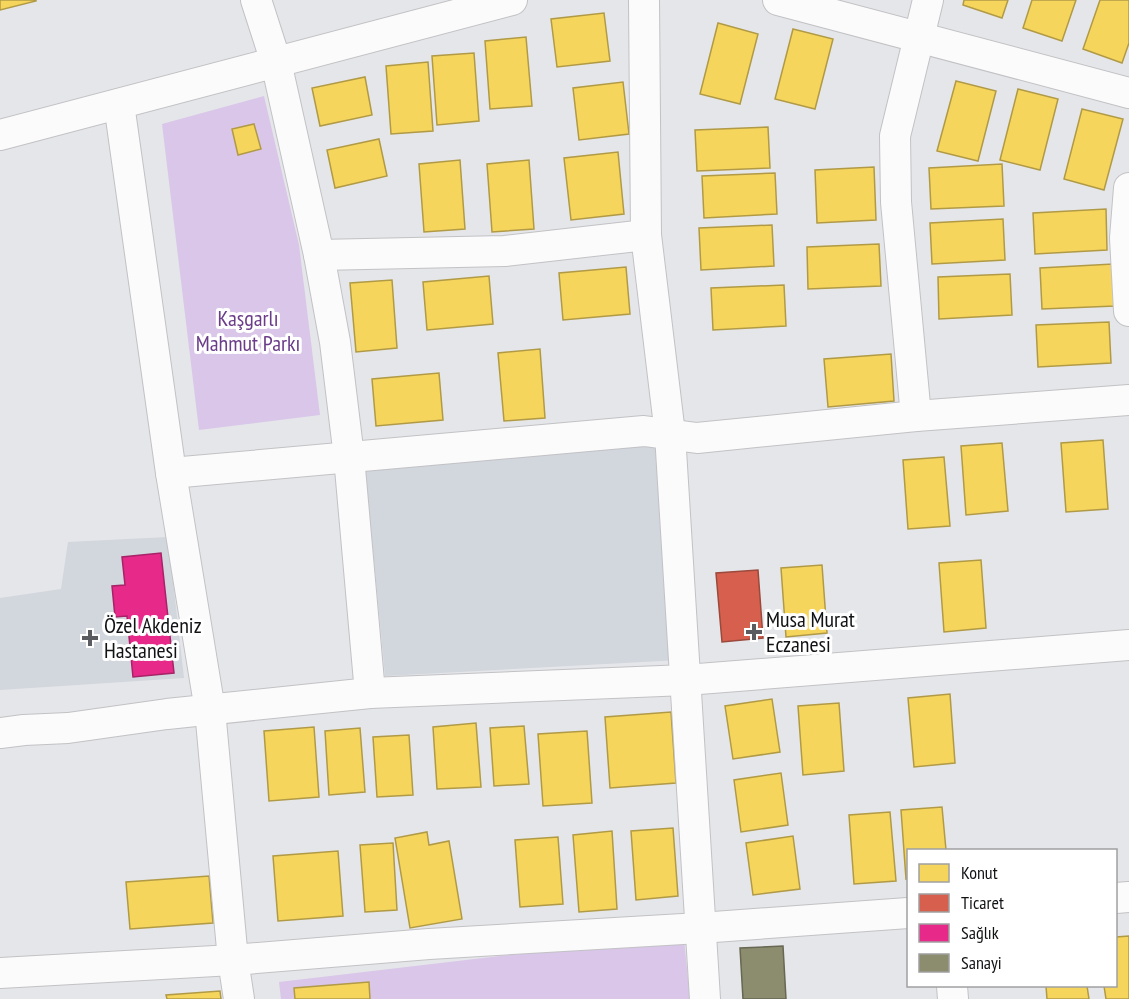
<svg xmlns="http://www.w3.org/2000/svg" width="1129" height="999" font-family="'PT Sans Narrow',sans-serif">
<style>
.built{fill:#d2d6dd}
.green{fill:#d9c6e9}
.homes{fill:#f6d55c;stroke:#b19a46;stroke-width:1.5}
.shops{fill:#d6604d;stroke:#9b493c;stroke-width:1.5}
.health{fill:#e7298a;stroke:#a72267;stroke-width:1.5}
.industry{fill:#8c8c6e;stroke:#676753;stroke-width:1.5}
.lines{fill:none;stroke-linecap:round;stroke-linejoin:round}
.minor-casing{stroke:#c2c2c5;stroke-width:32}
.minor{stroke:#fbfbfc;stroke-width:30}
.poi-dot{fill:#5b5c5f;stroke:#fff;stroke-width:2}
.labels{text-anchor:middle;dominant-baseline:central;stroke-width:6;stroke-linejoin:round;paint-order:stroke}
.park-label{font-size:22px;fill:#6b3c89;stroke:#fff}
.poi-label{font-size:22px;fill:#111214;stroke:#fff;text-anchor:start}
</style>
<rect width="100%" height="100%" fill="#e5e6e9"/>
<g class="built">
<path d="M 664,440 L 679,660 L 385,676 L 365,466 Z"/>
<path d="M 168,537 L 184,678 L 0,690 L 0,598 L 61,589 L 68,542 Z"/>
</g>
<g class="green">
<path d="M 264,96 L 299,245 L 320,415 L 199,430 L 162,124 Z"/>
<path d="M 684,939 L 690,999 L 281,999 L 279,982 L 500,956 Z"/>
</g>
<g class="homes">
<path d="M 0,0 L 36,0 L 36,1 L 0,10 Z"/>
<path d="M 964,0 L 1008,0 L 1002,18 L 963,5 Z"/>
<path d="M 1032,0 L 1076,0 L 1062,41 L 1023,28 Z"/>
<path d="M 1100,0 L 1129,0 L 1129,43 L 1122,63 L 1083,49 Z"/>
<path d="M 604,13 L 610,61 L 557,67 L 551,19 Z"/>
<path d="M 718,23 L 758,34 L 740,104 L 700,94 Z"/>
<path d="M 793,29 L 833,39 L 815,109 L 775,99 Z"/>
<path d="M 526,37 L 532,106 L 490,109 L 485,41 Z"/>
<path d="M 474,53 L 479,121 L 437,125 L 432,56 Z"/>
<path d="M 428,62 L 433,131 L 391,134 L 386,66 Z"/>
<path d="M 365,77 L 372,115 L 320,126 L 312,88 Z"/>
<path d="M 956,81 L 996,91 L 978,161 L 937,151 Z"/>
<path d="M 623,82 L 629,134 L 579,140 L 573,88 Z"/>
<path d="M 1018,89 L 1058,99 L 1040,170 L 1000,160 Z"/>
<path d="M 1082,109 L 1123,119 L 1104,190 L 1064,179 Z"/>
<path d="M 254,124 L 261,149 L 238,155 L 232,129 Z"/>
<path d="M 768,127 L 770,168 L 697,171 L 695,130 Z"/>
<path d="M 379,139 L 387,176 L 335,188 L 327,150 Z"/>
<path d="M 618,152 L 624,214 L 571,220 L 564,158 Z"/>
<path d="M 460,160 L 465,229 L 424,232 L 419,164 Z"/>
<path d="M 529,160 L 534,229 L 492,232 L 487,164 Z"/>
<path d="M 1002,164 L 1004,206 L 931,209 L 929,168 Z"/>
<path d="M 874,167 L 876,220 L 817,223 L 815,170 Z"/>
<path d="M 775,173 L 777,214 L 704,218 L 702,176 Z"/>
<path d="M 1106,209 L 1107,250 L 1035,254 L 1033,213 Z"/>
<path d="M 1003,219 L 1005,260 L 932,264 L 930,223 Z"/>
<path d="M 772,225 L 774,266 L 701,270 L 699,228 Z"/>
<path d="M 879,244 L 881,286 L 808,289 L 807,247 Z"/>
<path d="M 1113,264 L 1115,306 L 1042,309 L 1040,268 Z"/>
<path d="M 626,267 L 630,314 L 563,320 L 559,273 Z"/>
<path d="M 1010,274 L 1012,315 L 939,319 L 938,277 Z"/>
<path d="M 489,276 L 493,324 L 427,330 L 423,282 Z"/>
<path d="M 392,280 L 397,348 L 356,352 L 350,283 Z"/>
<path d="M 784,285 L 786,326 L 713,330 L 711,288 Z"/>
<path d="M 1109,322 L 1111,363 L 1038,367 L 1036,325 Z"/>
<path d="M 540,349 L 545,418 L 504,421 L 498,353 Z"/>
<path d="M 891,354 L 894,401 L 828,407 L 824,359 Z"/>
<path d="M 439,373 L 443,420 L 376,426 L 372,379 Z"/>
<path d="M 1103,440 L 1108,509 L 1066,512 L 1061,443 Z"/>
<path d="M 1002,443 L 1008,511 L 966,515 L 961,446 Z"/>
<path d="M 944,457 L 950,526 L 908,529 L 903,460 Z"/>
<path d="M 981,560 L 986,628 L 944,632 L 939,563 Z"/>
<path d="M 822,565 L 827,633 L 786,637 L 781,568 Z"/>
<path d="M 950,694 L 955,763 L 914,767 L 908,698 Z"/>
<path d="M 772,699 L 780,752 L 733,759 L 725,706 Z"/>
<path d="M 839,703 L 844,771 L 803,775 L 798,706 Z"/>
<path d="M 671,712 L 676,783 L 610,788 L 605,717 Z"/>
<path d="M 476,723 L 481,787 L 437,789 L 433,727 Z"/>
<path d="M 524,726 L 529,784 L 494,786 L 490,728 Z"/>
<path d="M 314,727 L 319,797 L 269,801 L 264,731 Z"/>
<path d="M 360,728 L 365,792 L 329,795 L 325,731 Z"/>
<path d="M 587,731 L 592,803 L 543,806 L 538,734 Z"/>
<path d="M 409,735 L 413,795 L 377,797 L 373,737 Z"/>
<path d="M 781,773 L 788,825 L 741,832 L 734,780 Z"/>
<path d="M 942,807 L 946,850 L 908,850 L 908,878 L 906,879 L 901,810 Z"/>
<path d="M 890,812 L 896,881 L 854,884 L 849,815 Z"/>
<path d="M 673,828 L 678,896 L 636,900 L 631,831 Z"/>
<path d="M 612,831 L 617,909 L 579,912 L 573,835 Z"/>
<path d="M 427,832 L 429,845 L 449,841 L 462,919 L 410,928 L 395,838 Z"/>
<path d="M 793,836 L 800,889 L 753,895 L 746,843 Z"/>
<path d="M 558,837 L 563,904 L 520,907 L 515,840 Z"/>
<path d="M 393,843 L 397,910 L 365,912 L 360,845 Z"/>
<path d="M 338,851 L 343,916 L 278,921 L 273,856 Z"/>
<path d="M 209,876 L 213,923 L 130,929 L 126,882 Z"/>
<path d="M 1129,936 L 1129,999 L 1106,999 L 1104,986 L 1116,986 L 1116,937 Z"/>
<path d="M 369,982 L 370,999 L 295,999 L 294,988 Z"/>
<path d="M 1046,986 L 1087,986 L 1089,999 L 1047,999 Z"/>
<path d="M 220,991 L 221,999 L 167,999 L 166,995 Z"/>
</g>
<path class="shops" d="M 758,570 L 763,638 L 722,642 L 716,573 Z"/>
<path class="health" d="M 161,553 L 174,673 L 133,677 L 127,616 L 115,617 L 112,586 L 125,585 L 122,557 Z"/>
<path class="industry" d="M 783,946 L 786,999 L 743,999 L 740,948 Z"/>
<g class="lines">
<g class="minor-casing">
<g id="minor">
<path d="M 256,0 L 276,62 L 319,255 L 335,342 L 349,457 L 370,693"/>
<path d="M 644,0 L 646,235 L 670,434 L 705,999"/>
<path d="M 778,0 L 1129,93"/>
<path d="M 119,104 L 171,473 L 210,710 L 233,960 L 239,999"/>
<path d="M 0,135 L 512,0"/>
<path d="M 1129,188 L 1125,238 L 1129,311"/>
<path d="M 319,255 L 505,251 L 646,235"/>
<path d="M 916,416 L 896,202 L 895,136 L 928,0"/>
<path d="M 171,473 L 644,431 L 697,438 L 916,416 L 1129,400"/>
<path d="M 0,733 L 24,730 L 68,728 L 167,714 L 370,693 L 686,680 L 1129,645"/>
<path d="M 1116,898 L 1129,897"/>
<path d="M 0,973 L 233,960 L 429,944 L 700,928 L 908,913"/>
<path d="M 952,986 L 953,999"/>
</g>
</g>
<use href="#minor" class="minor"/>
</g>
<g class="poi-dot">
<path d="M751 623h6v6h6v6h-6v6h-6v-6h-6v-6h6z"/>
<path d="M87 629h6v6h6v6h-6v6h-6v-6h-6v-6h6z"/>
</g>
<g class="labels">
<g class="park-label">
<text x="248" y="318">Kaşgarlı<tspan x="248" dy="25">Mahmut Parkı</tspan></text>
</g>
<g class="poi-label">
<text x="766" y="619">Musa Murat<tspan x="766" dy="25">Eczanesi</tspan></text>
<text x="104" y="625">Özel Akdeniz<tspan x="104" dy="25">Hastanesi</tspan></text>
</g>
</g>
<rect x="907" y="849" width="210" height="138" fill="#ffffff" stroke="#a0a0a1" stroke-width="1.5"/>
<rect x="919" y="864" width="30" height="18" fill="#f6d55c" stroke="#a0a0a1" stroke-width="1.5"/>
<text x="961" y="879" font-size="18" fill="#111214">Konut</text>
<rect x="919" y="894" width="30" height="18" fill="#d6604d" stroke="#a0a0a1" stroke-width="1.5"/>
<text x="961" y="909" font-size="18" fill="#111214">Ticaret</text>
<rect x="919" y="924" width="30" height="18" fill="#e7298a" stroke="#a0a0a1" stroke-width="1.5"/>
<text x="961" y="939" font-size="18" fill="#111214">Sağlık</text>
<rect x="919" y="954" width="30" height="18" fill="#8c8c6e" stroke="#a0a0a1" stroke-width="1.5"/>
<text x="961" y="969" font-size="18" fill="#111214">Sanayi</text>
</svg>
